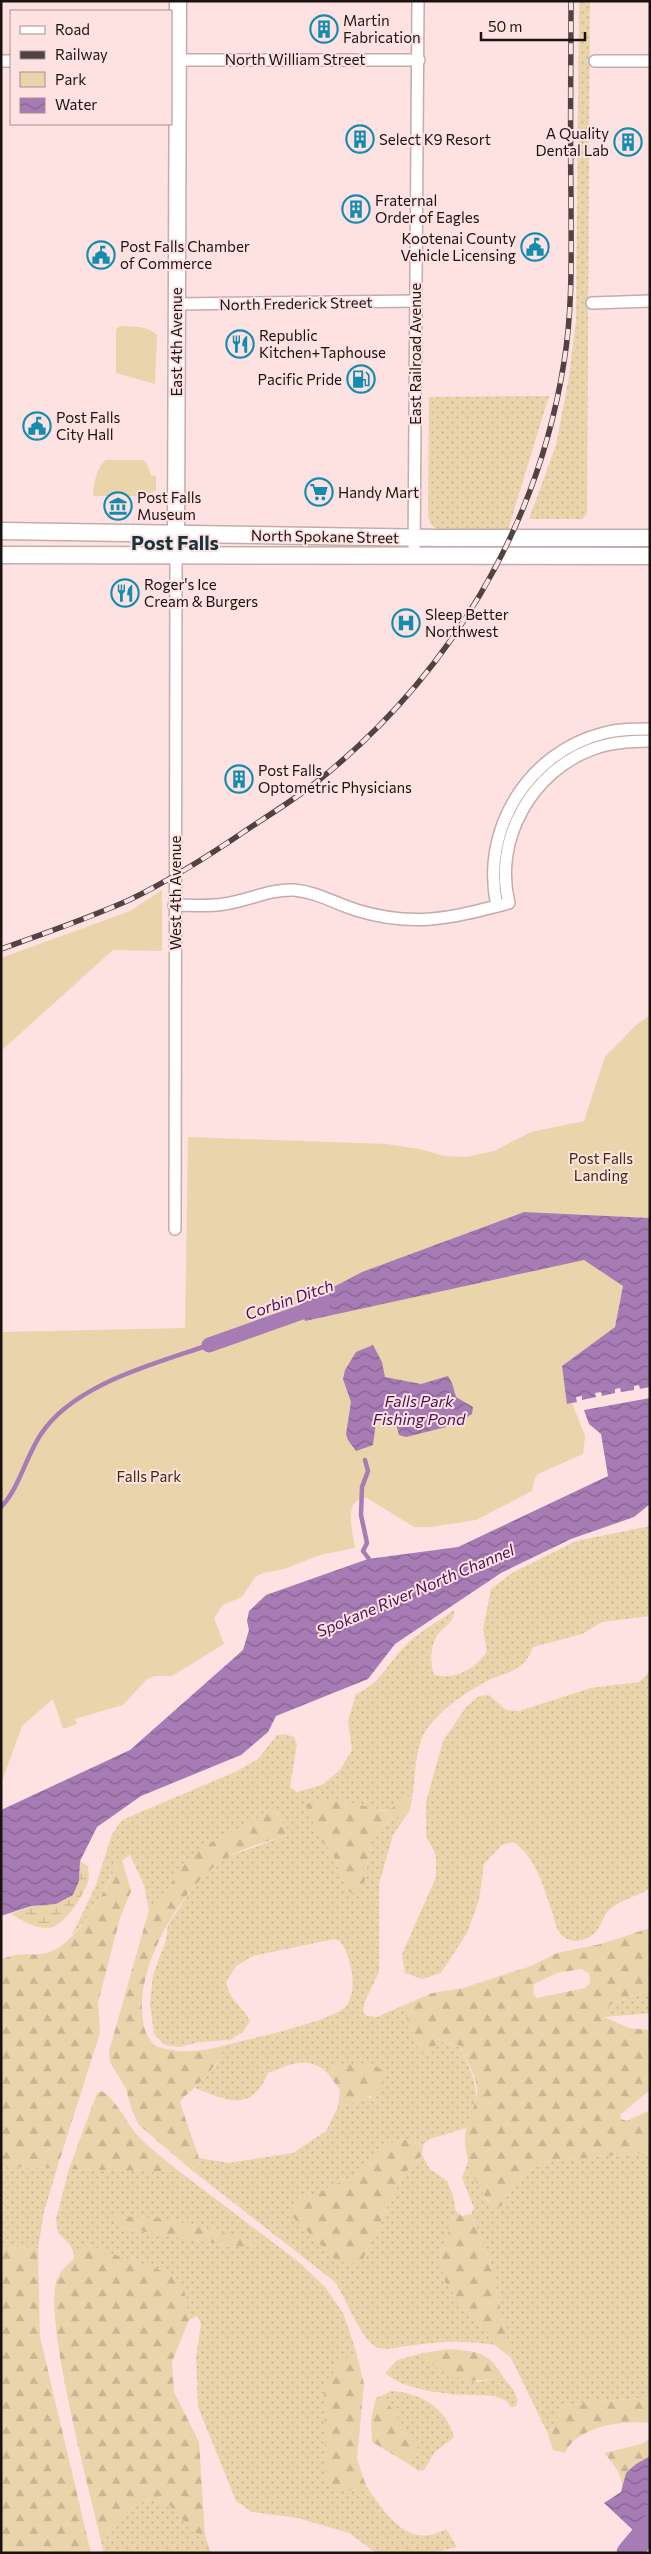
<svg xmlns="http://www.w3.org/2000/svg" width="651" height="2554" font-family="Commissioner,sans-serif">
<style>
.grass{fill:url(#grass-dots);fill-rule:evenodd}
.forest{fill:url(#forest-firs);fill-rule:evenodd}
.wetland{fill:url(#wetland-marsh)}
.park{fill:#ead4ab}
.water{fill:url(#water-waves)}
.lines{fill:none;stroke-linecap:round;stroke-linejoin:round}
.stream{stroke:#a77bb4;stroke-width:4.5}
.canal{stroke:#a77bb4;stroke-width:15}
.river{stroke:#a77bb4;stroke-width:25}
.street-casing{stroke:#c5abaa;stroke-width:14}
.secondary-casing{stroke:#c5abaa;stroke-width:19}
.street{stroke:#fff;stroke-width:11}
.secondary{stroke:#fff;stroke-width:16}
.rail-casing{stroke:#514343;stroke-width:5.5}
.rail{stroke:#fde2e1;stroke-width:4;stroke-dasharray:11;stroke-linecap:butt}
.labels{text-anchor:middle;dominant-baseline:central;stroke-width:4;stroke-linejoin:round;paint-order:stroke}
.poi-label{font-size:15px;fill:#1b1212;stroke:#fde2e1;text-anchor:start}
.street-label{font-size:15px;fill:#1b1212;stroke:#fde2e1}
.park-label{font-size:15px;fill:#3b2c0d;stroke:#fde2e1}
.water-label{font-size:16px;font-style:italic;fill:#480f56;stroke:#fde2e1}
.district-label{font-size:20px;font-weight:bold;fill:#16343e;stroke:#fde2e1}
</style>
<defs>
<pattern id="grass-dots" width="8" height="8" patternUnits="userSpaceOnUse" patternTransform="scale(1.25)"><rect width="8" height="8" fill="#ead4ab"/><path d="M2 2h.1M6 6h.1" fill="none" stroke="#c8b592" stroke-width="1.8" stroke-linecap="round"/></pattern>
<pattern id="forest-firs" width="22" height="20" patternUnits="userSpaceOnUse" patternTransform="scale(1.25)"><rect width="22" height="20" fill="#ead4ab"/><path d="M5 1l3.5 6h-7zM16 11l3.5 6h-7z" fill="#c8b592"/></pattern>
<pattern id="wetland-marsh" width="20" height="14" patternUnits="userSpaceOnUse" patternTransform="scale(1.25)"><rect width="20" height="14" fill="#ead4ab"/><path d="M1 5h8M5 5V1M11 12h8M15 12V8" fill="none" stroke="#c8b592"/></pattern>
<pattern id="water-waves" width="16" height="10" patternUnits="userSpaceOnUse" patternTransform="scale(1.25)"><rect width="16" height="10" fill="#a77bb4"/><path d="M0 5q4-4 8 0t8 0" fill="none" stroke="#876391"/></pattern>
</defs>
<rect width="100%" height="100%" fill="#fde2e1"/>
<g class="grass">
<path d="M 579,1 L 590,1 L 587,513 L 583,519 L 529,519 L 556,445 L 569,377 L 576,320 Z"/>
<path d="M 549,396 L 507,533 L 444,531 C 432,528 429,524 428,513 L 429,397 Z"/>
<path d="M 650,1526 L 650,1616 L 602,1622 L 582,1634 L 533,1647 C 523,1675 503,1671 480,1685 C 460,1696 437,1713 425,1732 C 416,1745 415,1776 413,1792 C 405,1796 401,1802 394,1807 C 380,1816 359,1805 344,1801 L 320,1839 L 332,1852 L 347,1890 L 363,1890 L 371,1841 L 381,1826 L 410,1810 L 393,1835 L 379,1884 L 379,1972 L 365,2001 L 363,2012 L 367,2016 L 377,2017 L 402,2006 L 420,2053 L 442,2042 L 459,2045 C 475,2081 484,2090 466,2128 L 430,2139 L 423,2145 L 403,2139 L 391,2143 L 362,2172 L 293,2204 L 363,2259 L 402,2176 L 422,2155 L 430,2169 L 447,2181 L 453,2196 L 456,2211 L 440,2256 L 445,2282 L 495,2345 C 458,2339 435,2342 399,2347 C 390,2349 381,2351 373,2345 C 359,2334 346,2299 335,2282 L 194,2172 L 198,2168 L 199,2158 L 229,2163 L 293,2153 L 326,2131 L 338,2107 L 372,2097 L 349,2064 L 325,2070 C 301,2056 293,2064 268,2073 C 251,2113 228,2101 195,2088 L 215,2067 L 226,2045 C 249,2039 335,2021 346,2006 C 359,1989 351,1956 340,1941 L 334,1939 L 253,1956 L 236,1966 L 226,1982 C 231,2004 241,2003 250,2021 L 243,2032 L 230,2040 L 199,2042 L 179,2047 L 165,2045 L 154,2034 L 150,2004 L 153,1975 L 166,1940 L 168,1925 L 199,1878 L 227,1857 L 290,1834 L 274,1809 L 269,1809 L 253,1822 L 207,1844 L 149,1910 L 144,1885 L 130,1855 L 118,1863 L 92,1913 L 72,1935 L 96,1885 L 112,1834 L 122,1820 L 235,1772 L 258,1759 L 277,1735 L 285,1734 L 294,1737 L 297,1744 L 290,1787 L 297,1792 L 322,1785 L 340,1770 L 352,1750 L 348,1721 L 356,1694 C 381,1683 385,1667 403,1648 C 416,1633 438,1622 454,1610 C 455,1624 443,1626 437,1636 C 430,1646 430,1664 434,1675 C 457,1680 474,1669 487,1652 L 483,1629 L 491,1589 L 512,1573 L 576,1541 Z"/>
<path d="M 650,1671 L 650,1889 C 637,1896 620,1900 609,1910 C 600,1919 602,1934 582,1940 C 574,1943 563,1939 559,1932 C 556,1927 554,1920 553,1914 C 544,1890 536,1856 513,1842 L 502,1845 L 484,1864 L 479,1900 L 467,1933 L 441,1973 L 422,1979 L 405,1973 L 402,1954 L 436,1877 L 436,1855 L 426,1836 L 426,1802 L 443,1741 L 466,1707 L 479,1696 L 489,1695 L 506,1710 L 519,1711 L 591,1688 L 639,1682 Z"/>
<path d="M 650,1991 L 650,2013 L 604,2017 L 610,2005 L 615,2002 Z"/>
<path d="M 650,2152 L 650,2397 L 565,2405 L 548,2434 L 511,2358 L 490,2260 L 471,2214 L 474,2208 L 462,2178 L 468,2161 L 487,2201 L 502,2205 L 516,2179 L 545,2162 Z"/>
<path d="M 1,2167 L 57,2168 L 44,2212 L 38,2248 L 1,2247 Z"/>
<path d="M 69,2169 L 180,2172 L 300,2263 L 325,2287 L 343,2313 L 356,2351 L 337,2366 L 349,2492 L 366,2486 C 386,2513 407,2551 446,2529 L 457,2547 L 434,2553 L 376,2553 L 349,2533 L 298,2518 L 252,2512 L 236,2501 L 198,2407 L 196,2357 L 201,2324 L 197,2316 L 189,2320 L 184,2289 L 90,2245 L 74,2260 C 75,2247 67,2241 58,2233 L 56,2219 ZM 166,2219 L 231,2235 L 237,2247 L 121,2228 L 113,2220 Z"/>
<path d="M 423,2353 L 425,2360 L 478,2382 L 503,2377 L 513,2389 L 518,2401 L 516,2406 L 511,2407 C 509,2404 506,2400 502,2399 C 494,2394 481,2396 471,2395 C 445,2394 406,2391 385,2373 L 397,2360 Z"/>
<path d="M 391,2391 C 421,2393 446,2407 454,2437 L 435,2452 L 424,2470 L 419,2471 L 407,2463 L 415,2457 L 376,2398 Z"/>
<path d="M 150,2499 L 170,2506 L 193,2532 L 205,2535 L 211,2553 L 104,2553 L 101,2541 L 136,2505 Z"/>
</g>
<g class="forest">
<path d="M 413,1792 L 410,1810 L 381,1826 L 371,1841 L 363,1891 L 354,1895 L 347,1890 L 332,1852 L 320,1839 L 306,1805 C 323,1794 349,1802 368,1807 C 372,1808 379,1812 383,1811 C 395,1810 403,1797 413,1792 Z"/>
<path d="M 269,1809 L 274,1809 L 290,1834 C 270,1841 244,1847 226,1858 C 180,1887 129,1975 145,2030 C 147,2036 151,2041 155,2046 C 180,2054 201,2052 226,2045 C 220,2061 209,2074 196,2086 C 190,2093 185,2094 180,2103 L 199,2158 L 198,2168 L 194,2172 L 139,2125 L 132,2111 L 126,2089 L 110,2062 L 109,2051 L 149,1910 L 166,1891 L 185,1863 L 207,1844 L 253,1822 Z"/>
<path d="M 122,1860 L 131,1891 L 120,1918 L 98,2003 L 100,2033 L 57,2168 L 1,2167 L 1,1960 C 21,1950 29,1957 47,1953 C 77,1945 107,1889 118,1862 Z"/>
<path d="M 650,1928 L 650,1991 L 615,2002 L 610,2005 L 604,2017 L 629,2028 L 650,2030 L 650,2090 L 620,2115 L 621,2119 L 627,2121 L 650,2110 L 650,2152 L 545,2162 L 516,2179 L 502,2205 L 496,2209 C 477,2192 461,2155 466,2129 C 468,2117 478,2103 477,2088 C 477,2077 464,2056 459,2045 L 442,2042 L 420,2054 L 402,2006 L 432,1993 L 463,1988 L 531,1966 L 557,1953 L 601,1944 ZM 581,1969 L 589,1973 L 590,1983 L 585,1988 L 537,1998 L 533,1994 L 534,1984 L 557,1973 Z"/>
<path d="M 370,2063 L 384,2071 C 381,2099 362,2100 338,2107 L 340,2090 L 325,2070 L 349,2064 Z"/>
<path d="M 102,2091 C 118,2102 125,2121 138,2136 C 150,2149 166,2160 180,2172 L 69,2169 L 97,2093 Z"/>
<path d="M 403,2139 L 423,2145 L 422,2155 L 402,2176 L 363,2259 L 350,2264 L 337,2261 L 292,2216 L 293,2204 L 362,2172 L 391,2143 Z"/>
<path d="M 456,2211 L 462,2216 L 471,2214 L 490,2260 L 511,2358 L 495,2345 L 445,2282 L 440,2256 Z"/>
<path d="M 117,2216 L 166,2219 L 253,2240 L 254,2247 L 237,2247 L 121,2228 L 113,2220 Z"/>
<path d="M 90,2245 L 101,2250 L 171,2274 L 184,2289 L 189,2320 L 172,2362 L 174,2392 L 199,2442 L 205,2535 L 193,2532 L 170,2506 L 150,2499 L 136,2505 L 101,2541 C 91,2495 40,2309 58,2277 C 64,2265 80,2254 90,2245 Z"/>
<path d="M 1,2247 L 38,2248 L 40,2337 L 91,2553 L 1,2553 Z"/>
<path d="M 449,2349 C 478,2352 488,2351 503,2377 C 466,2384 456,2381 425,2360 L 423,2353 Z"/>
<path d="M 356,2351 L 364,2384 L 357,2459 L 366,2486 C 346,2493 341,2495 326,2480 L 324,2392 L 337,2365 Z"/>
<path d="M 650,2397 L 650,2423 C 623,2420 577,2426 565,2453 L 553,2450 L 548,2434 L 565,2405 Z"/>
<path d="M 376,2398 L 387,2402 L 418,2448 L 415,2457 L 407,2463 L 372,2442 L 371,2420 Z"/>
<path d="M 650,2439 L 650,2456 L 636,2464 L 626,2473 L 622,2492 C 623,2475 615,2465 604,2453 L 641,2444 Z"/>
</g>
<path class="wetland" d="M 80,1861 L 88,1866 C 88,1869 89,1874 89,1878 C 86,1892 64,1928 48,1928 C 35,1929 22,1920 11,1914 L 31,1906 L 56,1904 L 79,1881 Z"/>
<g class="park">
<path d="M 119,326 C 134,327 146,325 157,335 L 155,384 L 116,373 L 116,330 Z"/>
<path d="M 106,460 L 143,460 L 147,464 L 151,475 L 156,476 L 156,490 L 143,496 L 93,496 C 94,485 96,467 106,460 Z"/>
<path d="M 162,890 L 162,951 L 113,950 L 1,1051 L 1,958 L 130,911 Z"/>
<path d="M 650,1015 L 650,1218 L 524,1212 L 362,1272 L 300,1305 L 305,1320 L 584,1259 L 623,1286 L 615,1327 L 562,1366 L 568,1404 L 572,1403 L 585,1436 L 583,1454 L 538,1474 L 535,1478 L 532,1491 L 476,1520 L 431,1527 L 414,1527 L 367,1498 C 342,1497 353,1533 355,1548 L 320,1555 L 284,1569 L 263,1573 L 255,1577 L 242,1597 L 223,1605 L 214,1618 L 224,1644 L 172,1676 L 155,1676 L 147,1679 L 123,1705 L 75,1719 L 77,1724 L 63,1729 L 53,1699 L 22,1726 L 1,1784 L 1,1332 L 185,1328 L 188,1137 L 386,1144 L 420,1149 L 444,1156 L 466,1157 L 494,1151 L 531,1132 L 584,1121 L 605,1057 L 635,1026 Z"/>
</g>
<g class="water">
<path d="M 524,1212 L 650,1218 L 650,1387 L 640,1389 L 639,1385 L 634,1386 L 634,1390 L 621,1392 L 620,1388 L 615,1389 L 615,1393 L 602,1396 L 601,1392 L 595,1393 L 596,1397 L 582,1400 L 582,1396 L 576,1397 L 577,1402 L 567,1404 L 562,1366 L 615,1327 L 623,1286 L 584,1260 L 305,1321 L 299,1305 L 362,1272 Z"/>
<path d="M 373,1345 L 382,1362 L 385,1377 L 421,1384 L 448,1376 L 452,1383 L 456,1397 L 473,1407 L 472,1414 L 454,1425 L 406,1437 L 399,1435 L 395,1420 L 380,1419 L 376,1422 L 373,1445 L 356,1451 L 348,1440 L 346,1434 L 351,1402 L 343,1379 L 345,1370 L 356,1352 Z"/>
<path d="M 650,1398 L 650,1504 L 634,1517 L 571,1539 L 501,1573 L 395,1644 L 368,1679 L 276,1716 L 268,1732 L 241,1755 L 141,1796 L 97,1827 L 80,1861 L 79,1881 L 73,1895 L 56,1904 L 31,1906 L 1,1916 L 1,1810 L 130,1750 L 243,1650 L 249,1630 L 247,1621 L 249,1611 L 266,1595 L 368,1559 L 458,1547 L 608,1476 L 601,1434 L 589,1424 L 584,1410 Z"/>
<path d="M 650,2456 L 650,2546 L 604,2503 L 621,2492 L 626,2473 L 636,2464 Z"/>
</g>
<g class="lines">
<g class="stream">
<path d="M 365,1460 L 368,1471 L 362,1487 L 361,1515 L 367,1543 L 363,1551 L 369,1559"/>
<path d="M 1,1507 C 20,1487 25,1458 41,1434 C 74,1384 154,1364 209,1345"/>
</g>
<path class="canal" d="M 209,1345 L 322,1305"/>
<path class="river" d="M 629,2553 L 650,2528"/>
<g class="street-casing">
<g id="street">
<path d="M 171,60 L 419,60"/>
<path d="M 1,61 L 11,61"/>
<path d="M 595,61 L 650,61"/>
<path d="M 592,303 L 650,301"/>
<path d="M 176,304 L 416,301"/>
<path d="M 414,557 L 418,1"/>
<path d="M 174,905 C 190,905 207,907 224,904 C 248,901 269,889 294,890 C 317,892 334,903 356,910 C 415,928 451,918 509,903 C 493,840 532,771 593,749 C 611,742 631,741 650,741"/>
<path d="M 497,906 C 480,830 528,752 604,733 C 619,729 634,729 650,729"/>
<path d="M 175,1229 L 176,556"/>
</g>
</g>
<g class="secondary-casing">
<g id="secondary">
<path d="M 1,531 L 438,538 L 650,538"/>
<path d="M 176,544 L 178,1"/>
<path d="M 1,555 L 650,556"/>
</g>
</g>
<use href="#street" class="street"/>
<use href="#secondary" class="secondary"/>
<g class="rail-casing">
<path id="rail" d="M 1,949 C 43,934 86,919 127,901 C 169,881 210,855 248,829 C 272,813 297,798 319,780 C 449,676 538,527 564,362 C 573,307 571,253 571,197 C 570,132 571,67 571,1"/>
</g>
<use href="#rail" class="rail"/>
</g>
<defs>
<g id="building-ring" transform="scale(1.4375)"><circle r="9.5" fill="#fde2e1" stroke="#148caf" stroke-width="1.5"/><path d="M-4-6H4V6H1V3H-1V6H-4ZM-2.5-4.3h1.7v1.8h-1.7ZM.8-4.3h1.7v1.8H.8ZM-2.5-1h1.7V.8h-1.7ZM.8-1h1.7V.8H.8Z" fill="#148caf"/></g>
<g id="civic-ring" transform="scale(1.4375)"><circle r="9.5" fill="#fde2e1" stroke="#148caf" stroke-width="1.5"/><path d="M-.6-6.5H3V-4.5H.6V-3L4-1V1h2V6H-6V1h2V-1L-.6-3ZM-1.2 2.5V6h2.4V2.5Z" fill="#148caf"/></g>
<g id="restaurant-ring" transform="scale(1.4375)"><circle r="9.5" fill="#fde2e1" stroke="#148caf" stroke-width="1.5"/><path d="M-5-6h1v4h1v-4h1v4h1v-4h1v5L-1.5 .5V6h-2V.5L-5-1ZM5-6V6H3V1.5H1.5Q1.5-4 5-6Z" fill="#148caf"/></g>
<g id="fuel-ring" transform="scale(1.4375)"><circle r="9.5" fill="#fde2e1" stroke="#148caf" stroke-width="1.5"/><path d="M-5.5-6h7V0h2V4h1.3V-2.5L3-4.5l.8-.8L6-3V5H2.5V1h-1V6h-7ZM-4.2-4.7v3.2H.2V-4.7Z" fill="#148caf"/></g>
<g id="supermarket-ring" transform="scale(1.4375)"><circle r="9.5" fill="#fde2e1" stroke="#148caf" stroke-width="1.5"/><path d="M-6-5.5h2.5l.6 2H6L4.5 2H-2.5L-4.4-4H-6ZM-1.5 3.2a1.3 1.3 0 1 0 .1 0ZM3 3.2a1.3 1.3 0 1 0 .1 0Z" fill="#148caf"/></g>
<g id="museum-ring" transform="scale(1.4375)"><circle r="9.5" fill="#fde2e1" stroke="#148caf" stroke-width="1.5"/><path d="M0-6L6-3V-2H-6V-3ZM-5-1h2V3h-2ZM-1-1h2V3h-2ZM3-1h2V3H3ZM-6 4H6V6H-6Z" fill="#148caf"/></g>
<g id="hospital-ring" transform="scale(1.4375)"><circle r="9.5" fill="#fde2e1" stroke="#148caf" stroke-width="1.5"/><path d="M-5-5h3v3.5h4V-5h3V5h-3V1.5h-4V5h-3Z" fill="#148caf"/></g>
</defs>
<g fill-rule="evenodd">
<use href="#building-ring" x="324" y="29"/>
<use href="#building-ring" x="360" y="139"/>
<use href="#building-ring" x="628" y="142"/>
<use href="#building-ring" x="356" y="209"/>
<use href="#civic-ring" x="535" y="247"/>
<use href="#civic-ring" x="101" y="255"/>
<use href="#restaurant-ring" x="240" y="344"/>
<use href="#fuel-ring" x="361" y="379"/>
<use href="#civic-ring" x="37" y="426"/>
<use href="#supermarket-ring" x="319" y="492"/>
<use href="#museum-ring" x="118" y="506"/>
<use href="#restaurant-ring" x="125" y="593"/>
<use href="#hospital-ring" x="406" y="623"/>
<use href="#building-ring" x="239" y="779"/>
</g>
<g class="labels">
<g class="poi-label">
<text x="343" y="20">Martin<tspan x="343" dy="17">Fabrication</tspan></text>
<text x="609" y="133" text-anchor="end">A Quality<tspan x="609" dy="17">Dental Lab</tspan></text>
<text x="379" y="139">Select K9 Resort</text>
<text x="375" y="200">Fraternal<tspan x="375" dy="17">Order of Eagles</tspan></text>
<text x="516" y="238" text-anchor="end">Kootenai County<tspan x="516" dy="17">Vehicle Licensing</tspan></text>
<text x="120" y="246">Post Falls Chamber<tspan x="120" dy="17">of Commerce</tspan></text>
<text x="259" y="335">Republic<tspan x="259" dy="17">Kitchen+Taphouse</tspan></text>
<text x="342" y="379" text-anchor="end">Pacific Pride</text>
<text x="56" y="417">Post Falls<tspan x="56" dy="17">City Hall</tspan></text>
<text x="338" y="492">Handy Mart</text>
<text x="137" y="497">Post Falls<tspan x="137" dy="17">Museum</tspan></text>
<text x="144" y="584">Roger's Ice<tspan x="144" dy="17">Cream &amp; Burgers</tspan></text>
<text x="425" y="614">Sleep Better<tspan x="425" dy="17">Northwest</tspan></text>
<text x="258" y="770">Post Falls<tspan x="258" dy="17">Optometric Physicians</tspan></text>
</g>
<g class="street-label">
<text x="295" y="59">North William Street</text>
<text transform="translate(296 303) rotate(-1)">North Frederick Street</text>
<text transform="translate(176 342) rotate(-90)">East 4th Avenue</text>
<text transform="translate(415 354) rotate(-90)">East Railroad Avenue</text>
<text transform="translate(325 536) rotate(1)">North Spokane Street</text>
<text transform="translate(175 893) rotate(-90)">West 4th Avenue</text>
</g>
<g class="park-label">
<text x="601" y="1158">Post Falls<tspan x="601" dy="17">Landing</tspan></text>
<text x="149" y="1476">Falls Park</text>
</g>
<g class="water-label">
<text transform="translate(289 1299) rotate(-19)">Corbin Ditch</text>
<text x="419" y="1400">Falls Park<tspan x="419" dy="18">Fishing Pond</tspan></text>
<text transform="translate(415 1590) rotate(-23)">Spokane River North Channel</text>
</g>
<g class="district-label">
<text x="175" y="542">Post Falls</text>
</g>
</g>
<rect width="651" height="2554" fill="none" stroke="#1b1212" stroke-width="5"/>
<rect x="10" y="10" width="162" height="115" fill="#fde2e1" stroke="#a38f8e"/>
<rect x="20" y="26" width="25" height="8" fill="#ffffff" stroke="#a38f8e"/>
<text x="55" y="35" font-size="15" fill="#1b1212">Road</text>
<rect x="20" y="51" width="25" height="8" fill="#514343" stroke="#a38f8e"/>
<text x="55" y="60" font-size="15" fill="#1b1212">Railway</text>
<rect x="20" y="72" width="25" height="15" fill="#ead4ab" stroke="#a38f8e"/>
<text x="55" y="85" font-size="15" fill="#1b1212">Park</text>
<rect x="20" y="98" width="25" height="15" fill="url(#water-waves)" stroke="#a38f8e"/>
<text x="55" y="110" font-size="15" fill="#1b1212">Water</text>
<path d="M481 32v8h104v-8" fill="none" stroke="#1b1212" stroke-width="2.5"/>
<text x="488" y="32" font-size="15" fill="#1b1212" stroke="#fde2e1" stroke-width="4" paint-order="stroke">50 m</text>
</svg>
